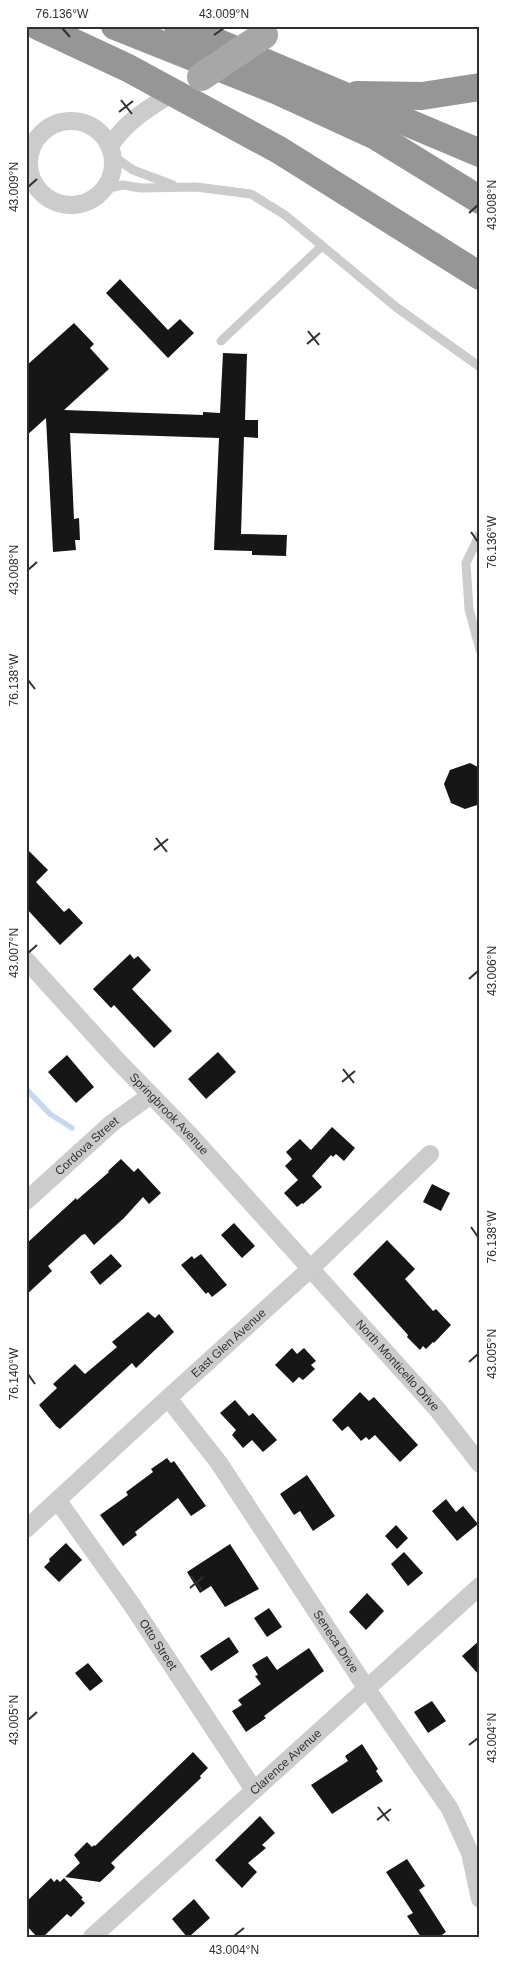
<svg xmlns="http://www.w3.org/2000/svg" width="506" height="1963" font-family="Arial,sans-serif">
<style>
.lines{fill:none;stroke-linecap:round;stroke-linejoin:round}
.stream{stroke:#c6d9ef;stroke-width:5.5}
.building{fill:#161616}
.service{stroke:#ccc;stroke-width:9}
.minor{stroke:#ccc;stroke-width:18}
.motorway{stroke:#969696;stroke-width:28}
.primary-bridge{stroke:#a7a7a7;stroke-width:28}
.ticks{fill:none;stroke:#2f2f2f;stroke-width:2}
.labels{text-anchor:middle;dominant-baseline:central;stroke-width:5;stroke-linejoin:round;paint-order:stroke}
.street-label{font-size:12px;fill:#2f2f2f;stroke:#fff}
.neatline{fill:none;stroke:#2f2f2f;stroke-width:2}
.ticks-label{font-size:12px;text-anchor:middle;fill:#2f2f2f}
</style>
<rect width="100%" height="100%" fill="#fff"/>
<g class="lines">
<path class="stream" d="M 26,1089 L 50,1114 L 72,1128"/>
</g>
<g class="building">
<path d="M 120,279 L 168,330 L 180,319 L 194,333 L 168,358 L 106,293 Z"/>
<path d="M 74,323 L 94,344 L 90,348 L 109,369 L 64,410 L 203,415 L 203,412 L 220,413 L 223,353 L 247,354 L 245,420 L 258,420 L 258,438 L 244,437 L 241,534 L 287,535 L 286,556 L 252,555 L 252,551 L 214,550 L 219,438 L 70,433 L 74,519 L 79,518 L 80,540 L 75,540 L 76,550 L 53,552 L 46,418 L 26,436 L 26,366 Z"/>
<path d="M 470,763 L 480,768 L 480,804 L 465,809 L 451,803 L 444,784 L 450,770 Z"/>
<path d="M 26,848 L 48,870 L 36,882 L 64,912 L 69,908 L 83,923 L 60,945 L 26,908 Z"/>
<path d="M 130,954 L 134,959 L 138,956 L 151,970 L 132,989 L 172,1031 L 154,1048 L 114,1005 L 111,1008 L 93,989 Z"/>
<path d="M 218,1052 L 236,1072 L 206,1099 L 188,1079 Z"/>
<path d="M 67,1055 L 94,1087 L 76,1103 L 48,1072 Z"/>
<path d="M 332,1127 L 355,1148 L 344,1161 L 336,1154 L 333,1157 L 331,1155 L 312,1176 L 322,1187 L 303,1204 L 302,1203 L 297,1207 L 284,1193 L 298,1180 L 285,1166 L 292,1159 L 286,1152 L 300,1139 L 311,1150 Z"/>
<path d="M 121,1159 L 134,1172 L 138,1168 L 161,1193 L 149,1204 L 143,1197 L 124,1218 L 94,1245 L 85,1234 L 82,1235 L 48,1266 L 52,1271 L 26,1295 L 26,1244 L 76,1198 L 77,1200 L 109,1172 L 108,1171 Z"/>
<path d="M 432,1184 L 450,1193 L 441,1211 L 423,1202 Z"/>
<path d="M 234,1223 L 255,1246 L 242,1258 L 221,1235 Z"/>
<path d="M 387,1240 L 415,1269 L 405,1279 L 433,1311 L 436,1309 L 451,1325 L 434,1343 L 433,1342 L 426,1349 L 423,1346 L 420,1350 L 407,1337 L 408,1335 L 353,1274 Z"/>
<path d="M 111,1254 L 122,1266 L 100,1285 L 90,1272 Z"/>
<path d="M 201,1254 L 227,1285 L 212,1297 L 208,1292 L 206,1294 L 181,1265 L 192,1256 L 194,1259 Z"/>
<path d="M 148,1312 L 155,1318 L 159,1314 L 174,1332 L 136,1368 L 132,1363 L 60,1429 L 56,1426 L 39,1405 L 57,1388 L 53,1384 L 75,1364 L 85,1374 L 117,1347 L 112,1342 Z"/>
<path d="M 292,1348 L 297,1354 L 304,1348 L 316,1361 L 311,1365 L 315,1369 L 303,1380 L 299,1377 L 293,1383 L 275,1365 Z"/>
<path d="M 360,1392 L 369,1401 L 374,1397 L 418,1445 L 400,1462 L 375,1435 L 369,1440 L 366,1437 L 361,1441 L 348,1426 L 342,1431 L 332,1420 Z"/>
<path d="M 235,1400 L 249,1416 L 253,1413 L 277,1440 L 263,1452 L 252,1440 L 243,1448 L 232,1435 L 236,1430 L 220,1413 Z"/>
<path d="M 167,1458 L 171,1463 L 174,1461 L 206,1506 L 191,1516 L 178,1498 L 135,1532 L 137,1535 L 123,1546 L 100,1515 L 128,1495 L 126,1492 L 153,1472 L 151,1469 Z"/>
<path d="M 307,1475 L 335,1516 L 313,1531 L 300,1511 L 294,1515 L 280,1494 Z"/>
<path d="M 446,1499 L 456,1512 L 463,1506 L 478,1524 L 457,1541 L 432,1511 Z"/>
<path d="M 396,1525 L 408,1538 L 397,1549 L 385,1536 Z"/>
<path d="M 66,1543 L 82,1560 L 59,1582 L 44,1567 L 50,1561 L 49,1559 Z"/>
<path d="M 230,1544 L 259,1589 L 225,1607 L 211,1586 L 200,1593 L 187,1572 Z"/>
<path d="M 404,1552 L 423,1573 L 408,1586 L 391,1564 Z"/>
<path d="M 367,1593 L 384,1611 L 366,1630 L 349,1612 Z"/>
<path d="M 269,1608 L 282,1627 L 267,1637 L 254,1618 Z"/>
<path d="M 229,1637 L 239,1652 L 211,1671 L 200,1656 Z"/>
<path d="M 480,1640 L 480,1676 L 462,1656 Z"/>
<path d="M 309,1648 L 324,1671 L 264,1716 L 266,1718 L 246,1732 L 232,1711 L 242,1705 L 238,1700 L 261,1684 L 255,1676 L 258,1675 L 252,1665 L 267,1656 L 277,1670 Z"/>
<path d="M 88,1663 L 103,1681 L 90,1691 L 75,1673 Z"/>
<path d="M 432,1701 L 446,1721 L 428,1733 L 414,1712 Z"/>
<path d="M 362,1744 L 378,1769 L 376,1771 L 383,1781 L 332,1814 L 311,1785 L 348,1761 L 345,1756 Z"/>
<path d="M 193,1752 L 208,1768 L 200,1776 L 201,1778 L 111,1863 L 115,1867 L 114,1869 L 100,1882 L 65,1877 L 80,1863 L 74,1855 L 87,1842 L 92,1847 L 94,1845 L 95,1846 Z"/>
<path d="M 260,1816 L 275,1833 L 262,1845 L 266,1848 L 248,1863 L 257,1872 L 242,1888 L 215,1860 Z"/>
<path d="M 407,1859 L 425,1886 L 419,1890 L 446,1932 L 439,1937 L 421,1937 L 407,1916 L 413,1913 L 386,1872 Z"/>
<path d="M 51,1878 L 54,1882 L 57,1879 L 60,1882 L 64,1878 L 83,1898 L 81,1899 L 85,1903 L 71,1917 L 67,1914 L 43,1937 L 37,1937 L 26,1925 L 26,1902 Z"/>
<path d="M 194,1899 L 210,1918 L 189,1937 L 187,1937 L 172,1919 Z"/>
</g>
<g class="lines">
<g class="service">
<path d="M 113,156 L 133,170 L 173,185"/>
<path d="M 104,189 L 123,185 L 141,188 L 196,187 L 251,194 L 285,215 L 396,307 L 480,367"/>
<path d="M 221,341 L 322,246"/>
<path d="M 480,534 L 466,563 L 469,609 L 480,650"/>
</g>
<g class="minor">
<circle cx="71" cy="163" r="42"/>
<path d="M 110,146 C 126,121 149,108 173,93"/>
<path id="s1" d="M 26,960 L 117,1060 L 189,1134 L 437,1409 L 480,1464"/>
<path id="s2" d="M 26,1201 L 112,1123 L 151,1095"/>
<path id="s3" d="M 168,1398 L 219,1463 L 367,1689 L 450,1809 L 470,1853 L 480,1899"/>
<path id="s4" d="M 58,1501 L 132,1605 L 254,1790"/>
<path id="s5" d="M 26,1529 L 168,1398 L 310,1269 L 430,1154"/>
<path id="s6" d="M 92,1937 L 480,1586"/>
</g>
<g class="motorway">
<path d="M 38,26 L 128,68 L 279,150 L 480,276"/>
<path d="M 115,26 L 278,91 L 376,136 L 480,200"/>
<path d="M 178,26 L 480,153"/>
<path d="M 357,95 L 422,96 L 480,87"/>
</g>
<path class="primary-bridge" d="M 201,77 L 264,35"/>
</g>
<path class="ticks" d="M 62,28 L 70,37M 214,35 L 224,28M 121,100 L 132,114M 119,112 L 133,101M 28,187 L 37,179M 469,213 L 478,205M 308,331 L 319,345M 307,344 L 320,333M 471,532 L 478,542M 28,570 L 37,562M 28,680 L 35,689M 156,838 L 167,852M 154,850 L 168,839M 28,953 L 37,945M 469,979 L 478,971M 343,1069 L 354,1083M 342,1082 L 355,1071M 471,1227 L 478,1237M 469,1362 L 478,1354M 28,1374 L 35,1384M 191,1576 L 202,1590M 190,1588 L 203,1577M 28,1720 L 37,1712M 469,1745 L 478,1738M 378,1807 L 389,1821M 377,1820 L 391,1809M 234,1936 L 244,1928"/>
<g class="labels">
<g class="street-label">
<text stroke="none"><textPath href="#s1" startOffset="210">Springbrook Avenue</textPath></text>
<text stroke="none"><textPath href="#s2" startOffset="82">Cordova Street</textPath></text>
<text stroke="none"><textPath href="#s5" startOffset="275">East Glen Avenue</textPath></text>
<text stroke="none"><textPath href="#s1" startOffset="550">North Monticello Drive</textPath></text>
<text stroke="none"><textPath href="#s3" startOffset="296">Seneca Drive</textPath></text>
<text stroke="none"><textPath href="#s4" startOffset="175">Otto Street</textPath></text>
<text stroke="none"><textPath href="#s6" startOffset="261">Clarence Avenue</textPath></text>
</g>
</g>
<rect width="506" height="1963" fill="none" stroke="#ffffff" stroke-width="55"/>
<rect x="28" y="28" width="450" height="1908" class="neatline"/>
<g class="ticks-label">
<text x="62" y="18">76.136°W</text>
<text x="224" y="18">43.009°N</text>
<text transform="translate(14 187) rotate(-90)" y="4">43.009°N</text>
<text transform="translate(492 205) rotate(-90)" y="4">43.008°N</text>
<text transform="translate(492 542) rotate(-90)" y="4">76.136°W</text>
<text transform="translate(14 570) rotate(-90)" y="4">43.008°N</text>
<text transform="translate(14 680) rotate(-90)" y="4">76.138°W</text>
<text transform="translate(14 953) rotate(-90)" y="4">43.007°N</text>
<text transform="translate(492 971) rotate(-90)" y="4">43.006°N</text>
<text transform="translate(492 1237) rotate(-90)" y="4">76.138°W</text>
<text transform="translate(492 1354) rotate(-90)" y="4">43.005°N</text>
<text transform="translate(14 1374) rotate(-90)" y="4">76.140°W</text>
<text transform="translate(14 1720) rotate(-90)" y="4">43.005°N</text>
<text transform="translate(492 1738) rotate(-90)" y="4">43.004°N</text>
<text x="234" y="1954">43.004°N</text>
</g>
</svg>
